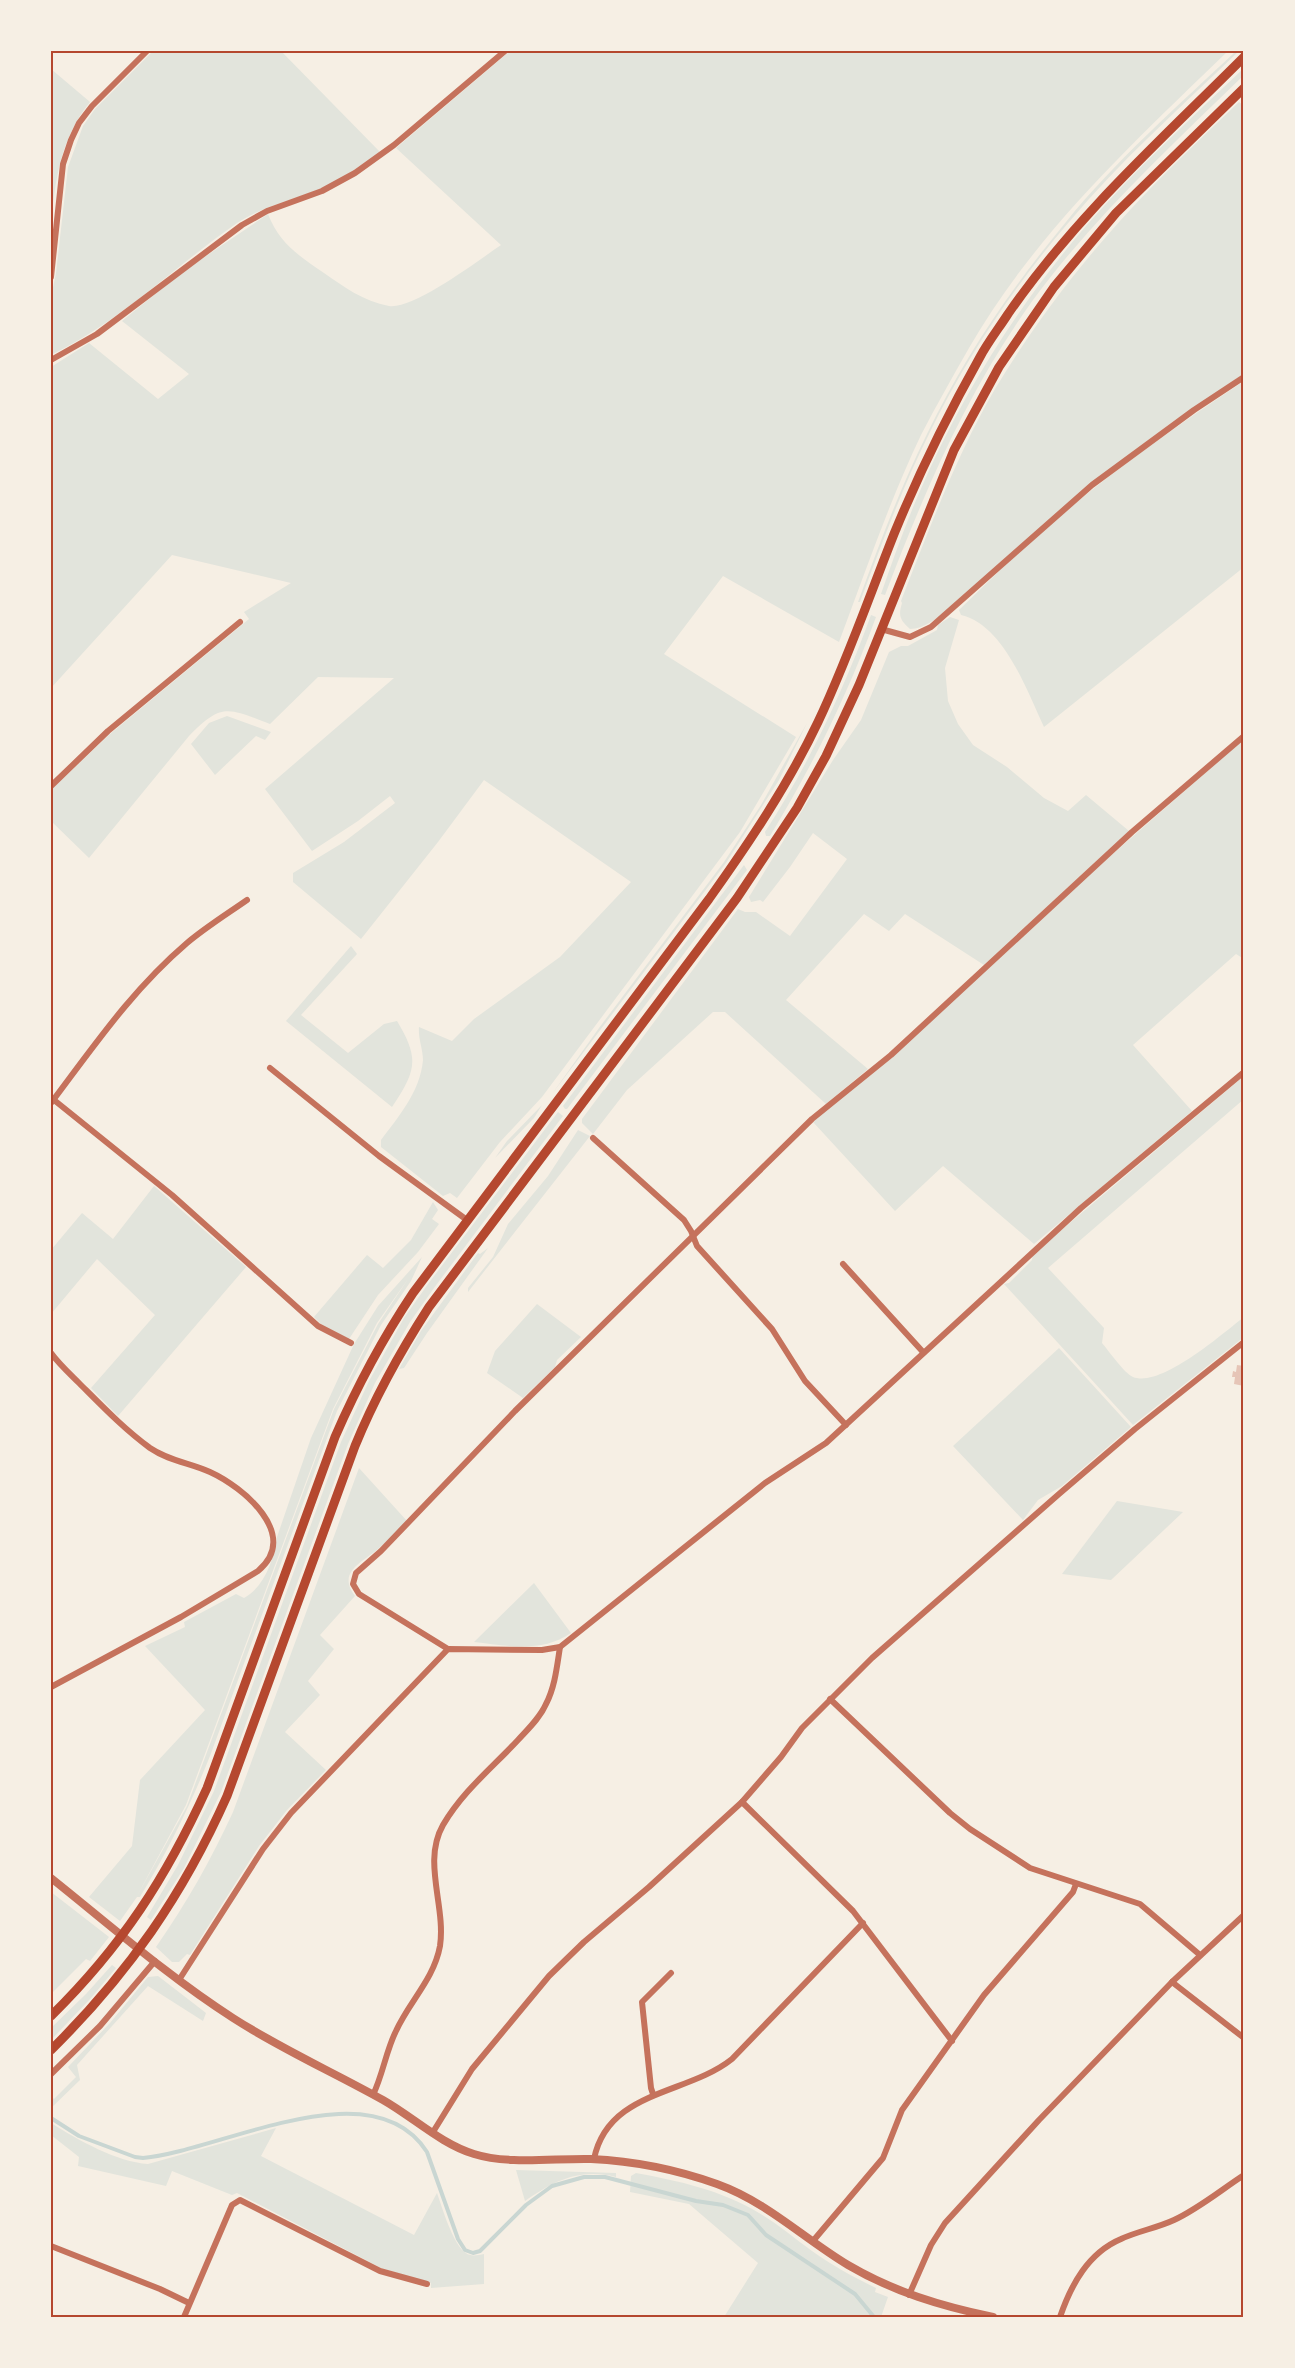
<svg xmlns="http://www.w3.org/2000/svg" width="1295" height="2368" font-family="'Open Sans',sans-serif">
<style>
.green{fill:#e2e4dc;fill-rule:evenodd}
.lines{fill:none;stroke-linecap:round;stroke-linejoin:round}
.stream{stroke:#c9d6d2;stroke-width:4}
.building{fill:#e6c5b7}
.minor{stroke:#c5725c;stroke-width:6}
.tertiary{stroke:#c5725c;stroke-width:8}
.secondary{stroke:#b5482f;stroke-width:9}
.neatline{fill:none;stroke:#b5482f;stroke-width:2}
</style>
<rect width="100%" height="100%" fill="#f6efe4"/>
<g class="green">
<path d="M 153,51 L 281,51 L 380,152 C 361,165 343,179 322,188 C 294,200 263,206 237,223 C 175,266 120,322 51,355 L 51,297 L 56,273 L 68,167 L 83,126 L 95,109 Z"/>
<path d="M 510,51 L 1228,51 C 1134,142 1035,233 969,348 C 953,376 936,406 921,435 C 889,502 865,573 839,642 L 723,576 L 664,654 L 796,737 L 740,832 L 542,1097 L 500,1142 L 457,1198 L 450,1193 L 443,1196 L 381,1147 L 381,1140 C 399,1116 420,1092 423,1060 C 423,1049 418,1039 419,1027 L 452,1041 L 474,1019 L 560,957 L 631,882 L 484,780 L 438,842 L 361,939 L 293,882 L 293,873 L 344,842 L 395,803 L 390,796 L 358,821 L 312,851 L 265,789 L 394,678 L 318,677 L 270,724 C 228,708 222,702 189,736 L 89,858 L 51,821 L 51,790 L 110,734 L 249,619 L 244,612 L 291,583 L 172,555 L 51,688 L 51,367 L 89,343 L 158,399 L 189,374 L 122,321 L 181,273 L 268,214 C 279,243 299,256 324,273 C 344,287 363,301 389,306 C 413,310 479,260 501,245 L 396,148 Z"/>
<path d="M 1236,51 L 1239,51 C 1181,107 1120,161 1069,222 C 1014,286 966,358 929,434 C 902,488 881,546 860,602 L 858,602 C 879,545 900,488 927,434 C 964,357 1012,287 1066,222 C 1115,161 1179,105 1236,51 Z"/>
<path d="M 1244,68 L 1244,75 C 1170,147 1094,217 1033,300 C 967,392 925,490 885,595 L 881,594 C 893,560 905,525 920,491 C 961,396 1018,305 1086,226 C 1135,170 1190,119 1244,68 Z"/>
<path d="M 51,69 L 90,102 C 61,137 55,180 51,224 Z"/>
<path d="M 1239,102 L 1244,106 L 1244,374 L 1171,423 L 1089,485 L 948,610 C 937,618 924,629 910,629 C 900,620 898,616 902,603 L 901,601 C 929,530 956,456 995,389 C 1027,336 1064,285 1105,238 C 1146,190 1193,146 1239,102 Z"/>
<path d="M 1244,381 L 1244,567 L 1044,727 C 1027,691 1004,625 961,615 L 959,610 C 992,578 1025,545 1060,516 C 1118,467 1181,423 1244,381 Z"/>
<path d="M 871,615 L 876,617 C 848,694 813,765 770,836 L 766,836 L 765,832 C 809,764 843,692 871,615 Z"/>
<path d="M 950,617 L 959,620 L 945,668 L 948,701 L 958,724 L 973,745 L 1007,767 L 1044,798 L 1068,811 L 1086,795 L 1129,831 L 984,965 L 905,914 L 889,931 L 864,914 L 786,1000 L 868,1069 L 826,1104 L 725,1012 L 713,1012 L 627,1090 L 593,1134 L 582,1123 L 582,1119 L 738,909 L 745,912 L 756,912 L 790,936 L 847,859 L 813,833 L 790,867 L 763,902 L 760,900 L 751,902 L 749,897 L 833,760 L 861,720 L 889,652 L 901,646 L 908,646 L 937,630 L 938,625 Z"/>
<path d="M 227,716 L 271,732 L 265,740 L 256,736 L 215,775 L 191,744 L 209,723 Z"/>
<path d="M 807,723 L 779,780 L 726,863 L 552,1094 L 599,1028 L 724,862 L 761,805 Z"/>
<path d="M 1244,739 L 1244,959 L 1236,954 L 1133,1045 L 1192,1111 L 1034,1244 L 943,1166 L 895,1211 L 813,1122 L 988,969 L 1059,901 Z"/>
<path d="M 744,865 L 747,870 L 567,1109 L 565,1109 L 563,1106 Z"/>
<path d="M 351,946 L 357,954 L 301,1015 L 348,1053 L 384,1024 L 397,1021 C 420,1059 416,1071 392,1107 L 286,1021 Z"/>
<path d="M 1244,1076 L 1244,1099 L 1048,1268 L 1104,1328 L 1102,1343 C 1109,1351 1124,1373 1133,1377 C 1161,1388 1222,1334 1244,1317 L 1244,1337 L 1133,1425 L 1004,1284 L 1009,1283 L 1032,1260 L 1033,1254 Z"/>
<path d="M 542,1105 L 534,1118 L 495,1158 L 507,1141 Z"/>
<path d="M 558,1112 L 563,1116 L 434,1288 L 410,1322 L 375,1383 L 348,1444 L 221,1792 L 184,1868 L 151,1920 L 147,1917 L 178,1865 L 214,1791 L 341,1442 L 369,1381 L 404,1318 L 428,1284 Z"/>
<path d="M 578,1130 L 590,1136 L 468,1292 L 468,1288 L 493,1257 L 508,1224 L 548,1176 Z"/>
<path d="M 154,1186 L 246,1267 L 118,1416 L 91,1388 L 155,1315 L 97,1259 L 51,1314 L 51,1250 L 82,1213 L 113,1239 Z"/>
<path d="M 433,1202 L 438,1210 L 432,1219 L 439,1224 L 418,1252 L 378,1295 L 349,1339 L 323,1326 L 314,1317 L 367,1255 L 383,1268 L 411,1240 Z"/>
<path d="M 488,1248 L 427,1333 L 404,1368 L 399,1369 L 421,1331 L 478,1253 L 480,1254 Z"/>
<path d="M 422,1257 L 411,1281 L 381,1325 L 337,1411 L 210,1756 C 190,1806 168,1851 140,1897 L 137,1897 L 120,1921 L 89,1897 L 132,1846 L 140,1780 L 205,1710 L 145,1646 L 185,1627 L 184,1622 L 236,1594 L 244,1598 C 264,1587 274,1560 277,1537 L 311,1438 L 354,1344 L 378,1306 ZM 408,1279 L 378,1324 L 334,1409 L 187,1806 L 137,1896 L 186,1805 L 333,1409 L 377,1323 Z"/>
<path d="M 537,1304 L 581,1337 L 557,1360 L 555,1367 L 523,1398 L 487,1373 L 495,1351 Z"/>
<path d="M 1059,1348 L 1131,1427 L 1062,1486 L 1038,1500 L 1023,1520 L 953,1446 Z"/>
<path d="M 359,1468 L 407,1521 C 398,1530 389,1540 379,1548 C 364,1562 336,1571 355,1596 L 320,1635 L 334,1649 L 308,1681 L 320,1695 L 285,1732 L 326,1770 L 287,1810 L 259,1846 L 190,1955 L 187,1954 L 179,1962 L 172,1962 L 156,1947 C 186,1904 211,1860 233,1812 Z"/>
<path d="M 1117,1501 L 1183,1512 L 1111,1580 L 1062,1574 Z"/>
<path d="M 534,1583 L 571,1633 C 542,1653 508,1646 474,1642 Z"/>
<path d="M 51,1892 L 109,1937 L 90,1961 L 86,1959 L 51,1994 Z"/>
<path d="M 112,1965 L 116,1968 L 91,1998 L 51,2040 L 51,2028 L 86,1994 Z"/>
<path d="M 158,1976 L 206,2013 L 203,2021 L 148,1986 L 77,2065 L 80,2080 L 51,2108 L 51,2096 L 54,2099 L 76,2077 L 68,2067 L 110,2023 L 148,1977 Z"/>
<path d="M 51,2123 C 78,2140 117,2162 148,2164 L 276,2128 L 261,2156 L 414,2235 L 437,2193 C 442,2207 453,2245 466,2253 C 471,2257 478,2255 484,2254 L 484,2284 L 431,2288 L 431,2283 L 381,2268 L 237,2193 L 232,2195 L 172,2171 L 166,2186 L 78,2166 L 79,2157 L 51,2135 Z"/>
<path d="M 516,2170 L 616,2173 L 616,2177 C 579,2168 554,2181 525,2201 Z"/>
<path d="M 636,2173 C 679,2181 721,2190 759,2213 C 778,2224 794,2238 812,2251 C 832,2265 853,2277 876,2288 L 875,2292 L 888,2297 L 881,2317 L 724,2317 L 758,2263 L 689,2204 L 630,2192 L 631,2176 Z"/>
</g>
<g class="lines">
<path class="stream" d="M 51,2118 L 79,2136 L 135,2157 L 143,2158 C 221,2151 372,2066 427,2152 L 458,2239 L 465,2250 L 473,2253 L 480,2251 L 526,2205 L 552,2186 L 584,2177 L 605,2177 L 696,2201 L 723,2205 L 748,2215 L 766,2235 L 855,2294 L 874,2317"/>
</g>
<path class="building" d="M 1237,1365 L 1244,1366 L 1244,1386 L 1234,1384 L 1235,1377 L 1232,1377 L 1233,1371 L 1236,1372 Z"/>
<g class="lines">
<g class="minor">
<path d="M 51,277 L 63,164 L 71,140 L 79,123 L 92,106 L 147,51"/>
<path d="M 51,360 L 97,334 L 242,225 L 267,211 L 322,191 L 355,173 L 394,145 L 505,51"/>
<path d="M 881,629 L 910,637 L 931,627 L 1092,485 L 1194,410 L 1244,377"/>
<path d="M 51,786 L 108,731 L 240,622"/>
<path d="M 270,1068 L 379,1156 L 467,1220"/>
<path d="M 54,1100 L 172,1195 L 318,1326 L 351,1343"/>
<path d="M 51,1103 C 94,1046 132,990 187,943 C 206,927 227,914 247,900"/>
<path d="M 593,1138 L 684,1220 L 691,1231 L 697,1246 L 772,1329 L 805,1381 L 846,1425"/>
<path d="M 843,1264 L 923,1352"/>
<path d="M 51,1353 C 59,1364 70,1374 79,1383 C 102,1406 124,1429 150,1448 C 169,1461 190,1463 210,1472 C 243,1487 301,1535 258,1571 L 181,1617 L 51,1687"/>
<path d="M 448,1649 L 359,1594 L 353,1584 L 356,1573 L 381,1551 L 515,1411 L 812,1119 L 891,1055 L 1132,832 L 1244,736"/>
<path d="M 830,1699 L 950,1813 L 970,1829 L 1030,1868 L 1140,1904 L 1200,1955"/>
<path d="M 742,1802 L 853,1911 L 952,2041"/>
<path d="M 179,1980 L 263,1849 L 291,1813 L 448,1649 L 542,1650 L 560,1647 L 765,1483 L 826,1443 L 1081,1208 L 1244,1072"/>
<path d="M 1172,1982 L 1244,2038"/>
<path d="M 51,2074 L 100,2026 L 155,1961"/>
<path d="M 653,2094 L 651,2088 L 642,2002 L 671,1973"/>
<path d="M 373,2095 C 383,2074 386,2051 396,2031 C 409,2002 434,1979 440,1946 C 446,1906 422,1862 443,1825 C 463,1791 492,1768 518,1740 C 528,1729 540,1718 546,1704 C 555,1687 557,1666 560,1647"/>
<path d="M 433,2132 L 472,2069 L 549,1976 L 584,1942 L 649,1887 L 742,1802 L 781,1757 L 802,1728 L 872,1658 L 1059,1494 L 1135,1429 L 1244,1342"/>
<path d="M 594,2159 C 608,2090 687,2095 732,2059 L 863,1923"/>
<path d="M 813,2241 L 883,2158 L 902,2110 L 984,1995 L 1073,1892 L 1076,1884"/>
<path d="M 51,2246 L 160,2289 L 189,2303"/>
<path d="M 909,2295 L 931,2245 L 945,2223 L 1039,2120 L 1172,1982 L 1244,1915"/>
<path d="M 184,2317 L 232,2205 L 240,2200 L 380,2271 L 427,2284"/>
<path d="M 1060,2317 C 1071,2285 1088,2253 1121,2239 C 1138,2231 1157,2228 1174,2220 C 1198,2209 1221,2190 1244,2175"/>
</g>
<path class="tertiary" d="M 51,1878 C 111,1926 169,1977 233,2018 C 281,2049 333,2072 383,2100 C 413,2117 441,2144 474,2154 C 509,2165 555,2158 591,2159 C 633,2161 678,2170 717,2184 C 767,2202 803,2238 848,2265 C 894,2292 941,2306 993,2317"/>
<g class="secondary">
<path d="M 51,2016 C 122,1946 166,1878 207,1788 L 335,1437 C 358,1384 381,1341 413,1293 L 709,899 C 749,843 788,785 818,722 C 847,661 869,597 894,534 C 919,473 948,414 980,357 C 988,342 999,328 1008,314 C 1076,216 1160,141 1244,57"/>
<path d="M 51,2050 C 128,1974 183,1895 227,1796 L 355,1446 C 375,1397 400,1352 429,1307 L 737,898 L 797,808 L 826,756 L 859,685 L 954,450 L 999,367 L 1054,287 L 1116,213 L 1244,88"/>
</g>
</g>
<rect width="1295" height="2368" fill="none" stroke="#f6efe4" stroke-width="105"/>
<rect x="52" y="52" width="1190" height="2264" class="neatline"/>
</svg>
